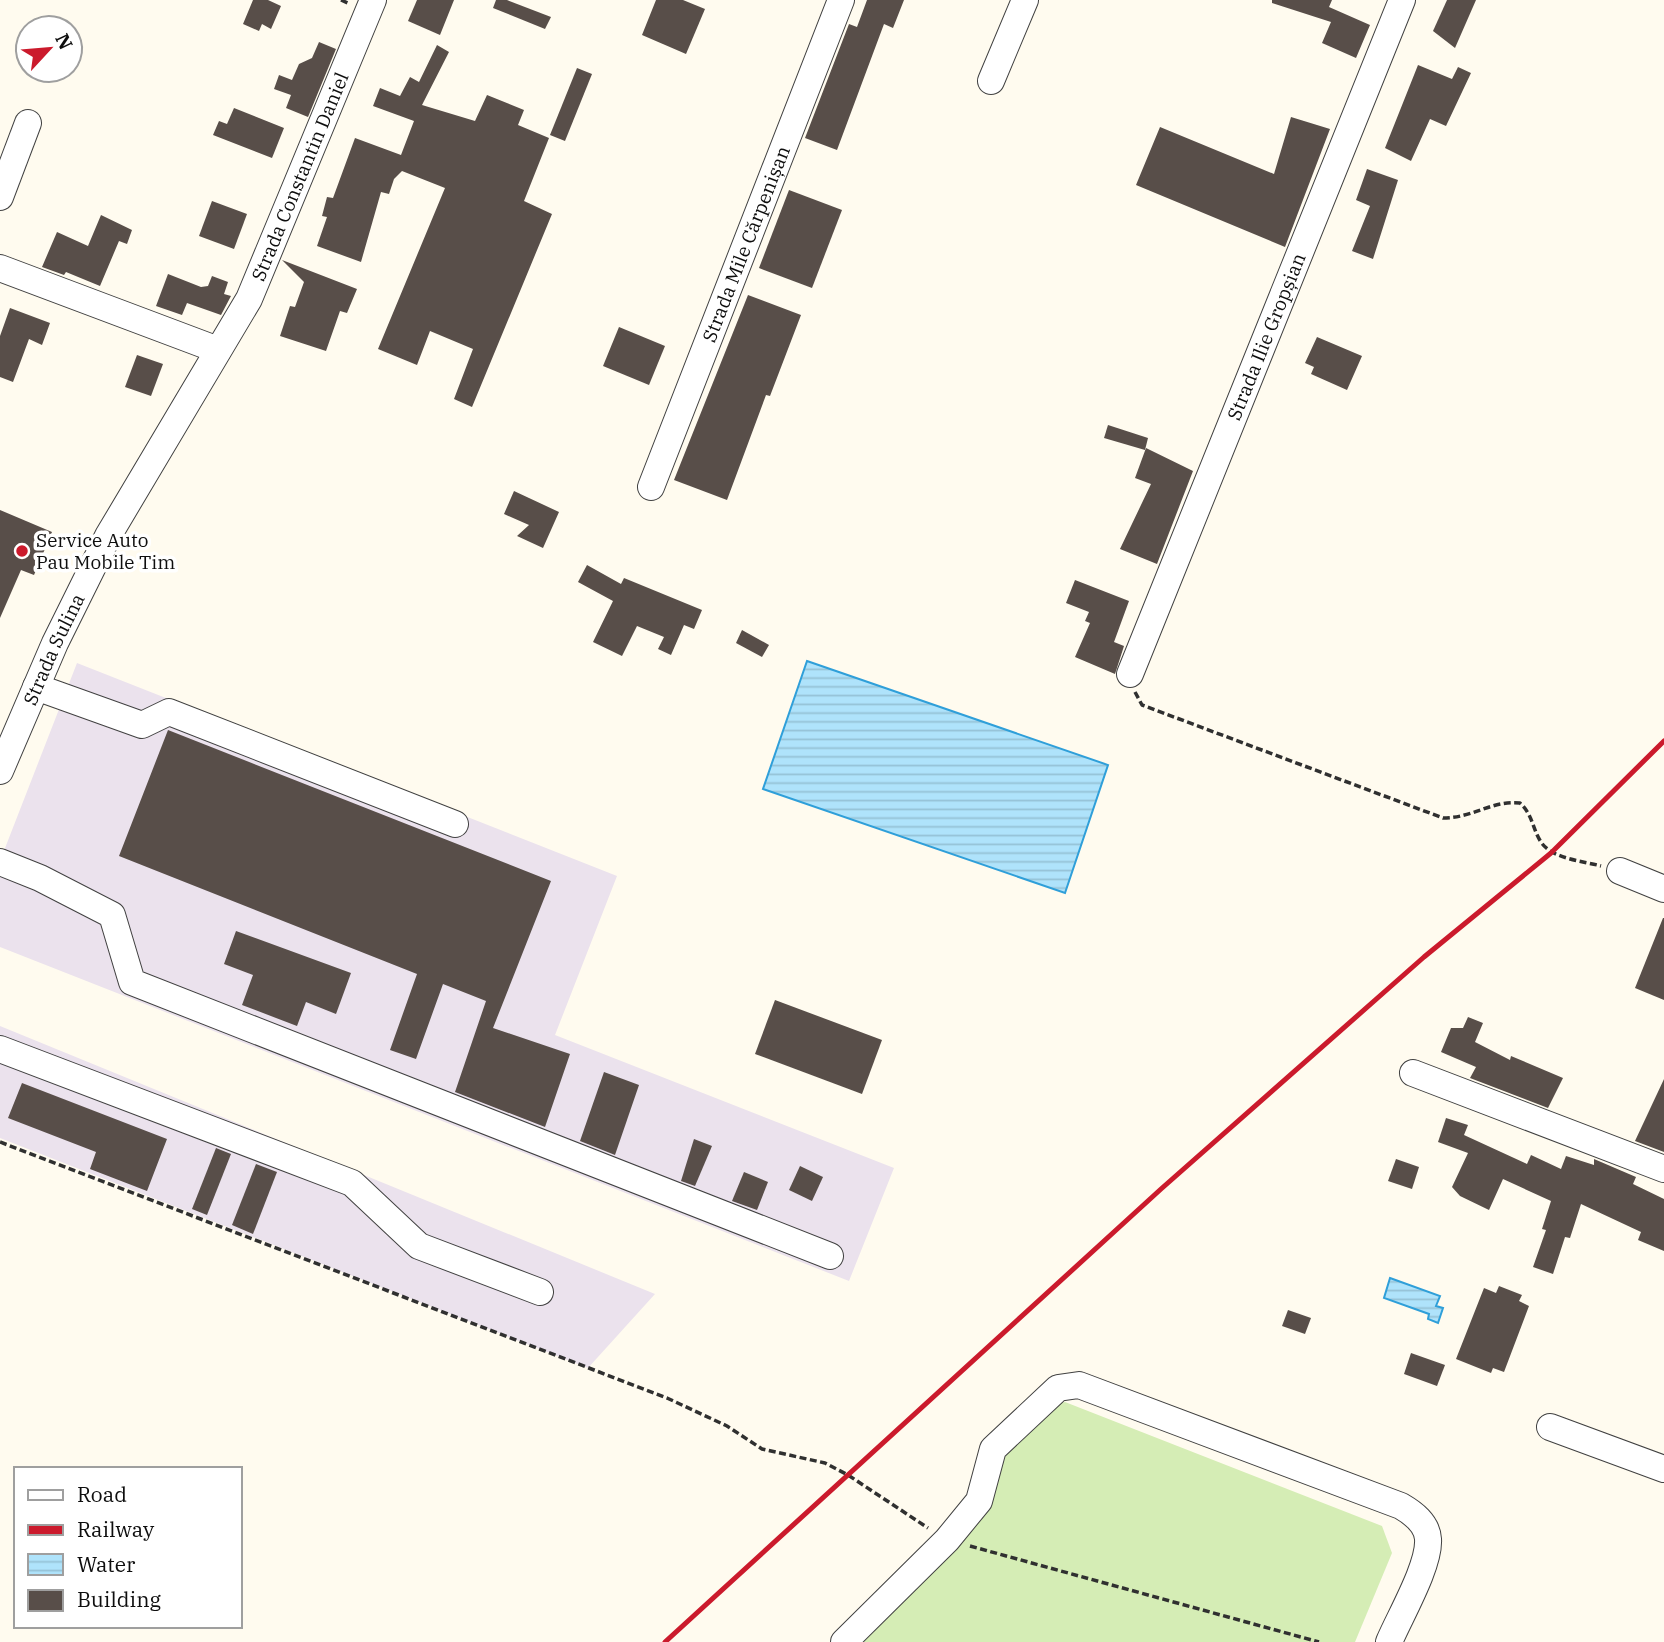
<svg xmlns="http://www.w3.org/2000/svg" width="1664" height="1642" font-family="'IBM Plex Serif',serif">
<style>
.industrial{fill:#ebe2ed}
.grass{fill:#d5edb5}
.water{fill:url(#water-rules);stroke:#2f9fd9;stroke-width:2}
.building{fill:#584e49}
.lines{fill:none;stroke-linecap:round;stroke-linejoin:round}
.minor-casing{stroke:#414141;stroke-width:28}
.path{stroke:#303030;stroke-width:3.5;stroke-dasharray:7 3.5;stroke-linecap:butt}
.minor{stroke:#fff;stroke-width:26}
.rail{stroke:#cb1a2c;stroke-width:5}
.poi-dot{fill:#cb1a2c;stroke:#fff;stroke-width:2.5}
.labels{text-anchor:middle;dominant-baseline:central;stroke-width:7;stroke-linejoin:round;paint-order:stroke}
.street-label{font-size:19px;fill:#0e0e0e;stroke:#fff}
.poi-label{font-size:19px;fill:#0e0e0e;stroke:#fff;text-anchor:start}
</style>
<defs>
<pattern id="water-rules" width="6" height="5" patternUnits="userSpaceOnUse" patternTransform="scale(1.75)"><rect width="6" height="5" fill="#afe3fb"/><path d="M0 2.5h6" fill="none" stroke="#95c2d6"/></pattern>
</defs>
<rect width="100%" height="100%" fill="#fffbef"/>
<g class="industrial">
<path d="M 77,663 L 617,876 L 555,1035 L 894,1168 L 849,1281 L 0,947 L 0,861 Z"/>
<path d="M 0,1026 L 655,1294 L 588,1368 L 0,1138 Z"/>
</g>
<path class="grass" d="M 1065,1402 L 1382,1526 L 1392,1553 L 1355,1642 L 859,1642 L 1044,1407 Z"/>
<g class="water">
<path d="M 807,661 L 1108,765 L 1065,893 L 763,789 Z"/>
<path d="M 1390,1278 L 1440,1296 L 1436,1306 L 1443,1308 L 1438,1323 L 1428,1319 L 1429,1314 L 1384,1298 Z"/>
</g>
<g class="building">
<path d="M 253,0 L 268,0 L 281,6 L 271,29 L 262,24 L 259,31 L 243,24 Z"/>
<path d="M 417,0 L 454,0 L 440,35 L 408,21 Z"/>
<path d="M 496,0 L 507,0 L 551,17 L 545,29 L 493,8 Z"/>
<path d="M 656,0 L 683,0 L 705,9 L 686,54 L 642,35 Z"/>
<path d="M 867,0 L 904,0 L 893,28 L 884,24 L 837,150 L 805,138 L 849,24 L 857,27 Z"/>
<path d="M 1272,0 L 1332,0 L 1329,7 L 1370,25 L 1356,58 L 1322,43 L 1331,22 L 1272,3 Z"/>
<path d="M 1447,0 L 1476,0 L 1455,48 L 1433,31 Z"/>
<path d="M 319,42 L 336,49 L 308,117 L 286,108 L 291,95 L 274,89 L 279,75 L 292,80 L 299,64 L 312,58 Z"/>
<path d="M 437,45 L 449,52 L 422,105 L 475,121 L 487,95 L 524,110 L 518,125 L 549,138 L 524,201 L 552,214 L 472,407 L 454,399 L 473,349 L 430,331 L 417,365 L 378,349 L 445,188 L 402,171 L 394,179 L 389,194 L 381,192 L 361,262 L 317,246 L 327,217 L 322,216 L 327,197 L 333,198 L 355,138 L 401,155 L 414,121 L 373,106 L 380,88 L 400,96 L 410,77 L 419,82 Z"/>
<path d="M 1418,65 L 1452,79 L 1458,67 L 1471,73 L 1446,126 L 1430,119 L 1411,161 L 1385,148 Z"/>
<path d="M 577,68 L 592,74 L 565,141 L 550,135 Z"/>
<path d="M 234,108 L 284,128 L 272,158 L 213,135 L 219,121 L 227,124 Z"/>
<path d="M 1291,117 L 1330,129 L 1285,247 L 1136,185 L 1160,127 L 1274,174 Z"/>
<path d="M 1367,169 L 1398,180 L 1373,259 L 1352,251 L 1370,206 L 1356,200 Z"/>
<path d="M 789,190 L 842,210 L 812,288 L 759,268 Z"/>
<path d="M 212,201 L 247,214 L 234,249 L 199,236 Z"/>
<path d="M 101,215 L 132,230 L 127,244 L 119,241 L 100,286 L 66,272 L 64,275 L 42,267 L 57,232 L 88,246 Z"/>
<path d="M 282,260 L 357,289 L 347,313 L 340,311 L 326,351 L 280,336 L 290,306 L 295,307 L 304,282 Z"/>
<path d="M 168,274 L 201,287 L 208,286 L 212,276 L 228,282 L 224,294 L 231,296 L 221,315 L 187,303 L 182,315 L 156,306 Z"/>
<path d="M 748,295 L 801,315 L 770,396 L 766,395 L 727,500 L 674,480 Z"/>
<path d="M 10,308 L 50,323 L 42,345 L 29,339 L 13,382 L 0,377 L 0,336 Z"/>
<path d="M 619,327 L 665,346 L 649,385 L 603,366 Z"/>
<path d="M 1317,337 L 1362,356 L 1347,390 L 1311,374 L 1314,367 L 1305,363 Z"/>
<path d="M 137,355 L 163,364 L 151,396 L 125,387 Z"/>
<path d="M 1108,425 L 1148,438 L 1145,450 L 1104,438 Z"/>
<path d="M 1146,448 L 1193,471 L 1157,564 L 1120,549 L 1151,484 L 1135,478 Z"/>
<path d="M 514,491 L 559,512 L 543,548 L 517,536 L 529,525 L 504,514 Z"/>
<path d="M 0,510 L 52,532 L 34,575 L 21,570 L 0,618 Z"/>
<path d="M 587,565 L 621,584 L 624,578 L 702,610 L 694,629 L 684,625 L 671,655 L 658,649 L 664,637 L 637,626 L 622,656 L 593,642 L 613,601 L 578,582 Z"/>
<path d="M 1075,580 L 1129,601 L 1114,642 L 1124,646 L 1115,674 L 1075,657 L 1090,623 L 1085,621 L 1089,612 L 1066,603 Z"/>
<path d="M 742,630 L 769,645 L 762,657 L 736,643 Z"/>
<path d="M 168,730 L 551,881 L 493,1028 L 570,1054 L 545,1127 L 455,1092 L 486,1001 L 443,984 L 416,1059 L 390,1050 L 417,974 L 119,856 Z"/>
<path d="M 1663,918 L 1664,918 L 1664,1000 L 1635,988 Z"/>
<path d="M 236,931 L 351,973 L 336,1014 L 306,1002 L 297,1026 L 242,1005 L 253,975 L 224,964 Z"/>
<path d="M 775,1000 L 882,1040 L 862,1094 L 755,1054 Z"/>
<path d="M 1468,1017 L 1483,1023 L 1475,1042 L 1510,1060 L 1511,1056 L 1563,1078 L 1548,1108 L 1470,1078 L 1476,1067 L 1441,1052 L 1451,1028 L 1463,1028 Z"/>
<path d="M 604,1072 L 639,1085 L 615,1155 L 580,1141 Z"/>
<path d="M 1664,1079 L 1664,1152 L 1635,1141 Z"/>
<path d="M 22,1083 L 167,1139 L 147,1191 L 90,1169 L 96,1152 L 8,1118 Z"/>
<path d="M 1446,1118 L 1468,1125 L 1464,1135 L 1527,1164 L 1531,1155 L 1561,1169 L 1566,1156 L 1594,1165 L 1594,1159 L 1636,1177 L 1633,1184 L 1664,1199 L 1664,1251 L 1638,1240 L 1641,1232 L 1581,1204 L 1570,1238 L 1565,1237 L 1553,1274 L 1533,1267 L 1546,1230 L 1542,1229 L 1551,1201 L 1503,1179 L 1489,1210 L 1460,1196 L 1452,1187 L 1468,1153 L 1438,1142 Z"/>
<path d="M 694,1139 L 712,1146 L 695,1186 L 681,1181 Z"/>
<path d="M 216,1148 L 231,1154 L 207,1215 L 192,1209 Z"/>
<path d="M 1396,1159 L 1419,1167 L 1412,1189 L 1388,1181 Z"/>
<path d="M 256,1164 L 277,1172 L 253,1234 L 232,1225 Z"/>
<path d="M 800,1166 L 823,1177 L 812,1201 L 789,1190 Z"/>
<path d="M 744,1172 L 768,1182 L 757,1210 L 732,1201 Z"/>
<path d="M 1499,1286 L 1522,1295 L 1519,1301 L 1529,1306 L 1504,1372 L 1493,1368 L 1491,1373 L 1456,1359 L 1484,1288 L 1496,1293 Z"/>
<path d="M 1288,1310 L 1311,1318 L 1305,1334 L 1282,1326 Z"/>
<path d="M 1411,1353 L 1445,1365 L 1437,1386 L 1404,1374 Z"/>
</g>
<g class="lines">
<g class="minor-casing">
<g id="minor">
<path d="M 991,81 L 1025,0"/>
<path d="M 0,197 L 28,123"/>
<path d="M 0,268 L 218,350"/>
<path id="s1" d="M 651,487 L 841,0"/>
<path id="s2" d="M 1130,674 L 1402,0"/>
<path d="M 36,687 L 142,725 L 169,712 L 455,824"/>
<path id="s3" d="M 0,771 L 55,643 L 108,536 L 249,299 L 373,0"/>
<path d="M 0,862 L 40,878 L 112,915 L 132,982 L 830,1256"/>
<path d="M 1620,871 L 1664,889"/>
<path d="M 0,1049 L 352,1183 L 419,1246 L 540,1292"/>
<path d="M 1413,1073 L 1664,1169"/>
<path d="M 1550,1427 L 1664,1469"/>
<path d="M 844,1642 L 947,1540 L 979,1501 L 993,1449 L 1058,1388 L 1079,1385 L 1401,1506 C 1413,1513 1427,1523 1428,1539 C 1430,1565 1400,1616 1389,1642"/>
</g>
</g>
<g class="path">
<path d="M 341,0 L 350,4"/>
<path d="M 1135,692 L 1142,705 L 1443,818 C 1473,818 1492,800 1520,803 C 1533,815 1532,828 1541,842 C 1552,859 1583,861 1601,866"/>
<path d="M 0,1142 L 667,1398 L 727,1426 L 762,1449 L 825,1463 L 848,1475 L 928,1528"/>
<path d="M 970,1546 L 1319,1642"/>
</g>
<use href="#minor" class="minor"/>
<path class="rail" d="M 665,1642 L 1161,1189 L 1424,957 L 1551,853 L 1664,741"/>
</g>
<circle class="poi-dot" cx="22" cy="551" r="7"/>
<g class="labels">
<g class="street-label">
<text stroke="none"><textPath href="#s3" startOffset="667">Strada Constantin Daniel</textPath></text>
<text stroke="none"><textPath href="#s1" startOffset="261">Strada Mile Cărpenișan</textPath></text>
<text stroke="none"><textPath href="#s2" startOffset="364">Strada Ilie Gropșian</textPath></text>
<text stroke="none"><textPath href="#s3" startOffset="133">Strada Sulina</textPath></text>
</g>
<g class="poi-label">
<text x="36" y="540">Service Auto<tspan x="36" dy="22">Pau Mobile Tim</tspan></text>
</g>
</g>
<rect x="14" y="1467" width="228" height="161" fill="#ffffff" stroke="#9f9f9f" stroke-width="2"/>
<rect x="28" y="1490" width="35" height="10" fill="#ffffff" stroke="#9f9f9f" stroke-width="2"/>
<text x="77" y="1502" font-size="21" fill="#0e0e0e">Road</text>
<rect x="28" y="1525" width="35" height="10" fill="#cb1a2c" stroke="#9f9f9f" stroke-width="2"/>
<text x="77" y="1537" font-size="21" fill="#0e0e0e">Railway</text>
<rect x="28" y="1554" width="35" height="21" fill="url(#water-rules)" stroke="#9f9f9f" stroke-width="2"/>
<text x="77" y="1572" font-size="21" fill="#0e0e0e">Water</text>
<rect x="28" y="1590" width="35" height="21" fill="#584e49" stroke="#9f9f9f" stroke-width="2"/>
<text x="77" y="1607" font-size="21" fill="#0e0e0e">Building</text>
<g transform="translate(49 49) rotate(64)"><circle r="33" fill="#ffffff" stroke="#9f9f9f" stroke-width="2"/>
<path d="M0-5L12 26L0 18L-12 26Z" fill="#cb1a2c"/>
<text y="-10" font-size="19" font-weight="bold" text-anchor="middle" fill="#0e0e0e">N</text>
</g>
</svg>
